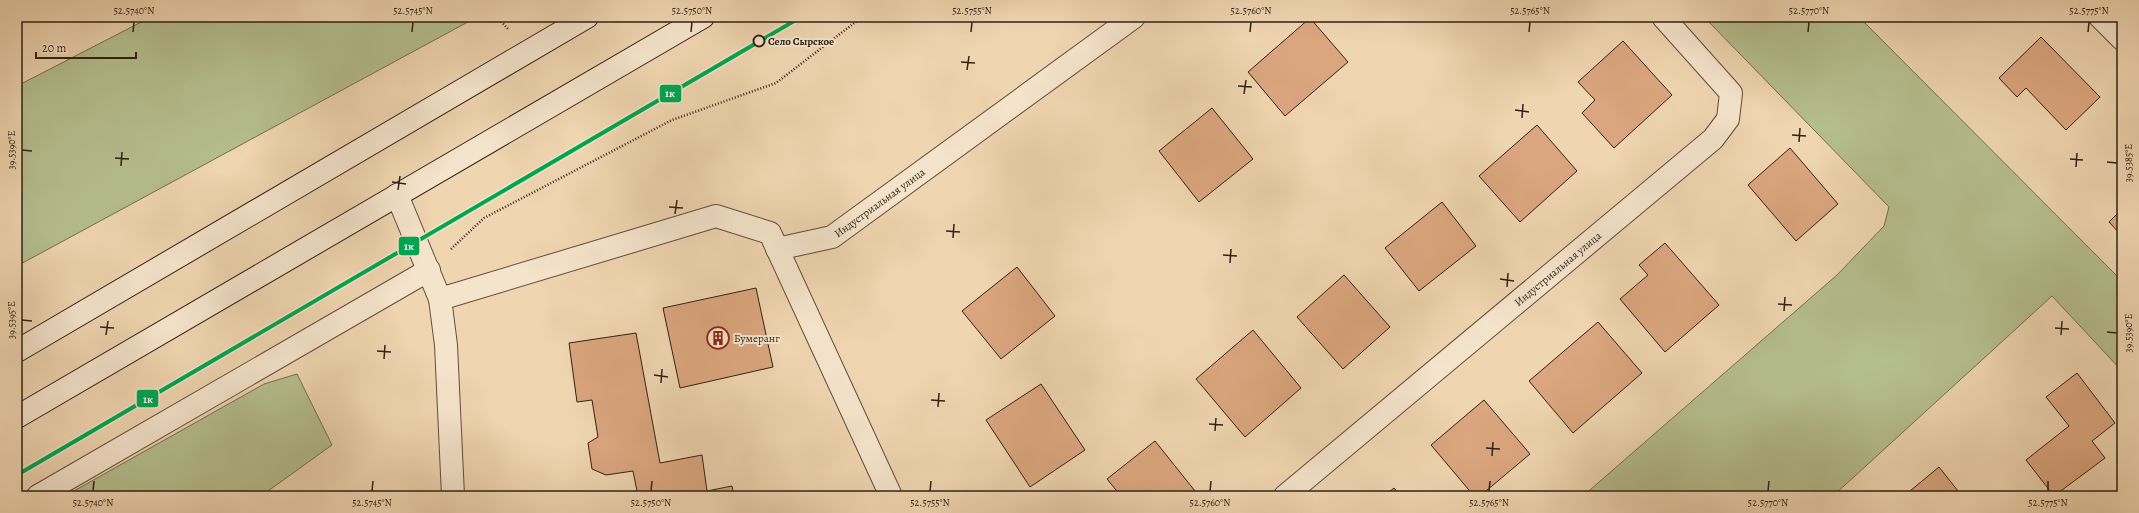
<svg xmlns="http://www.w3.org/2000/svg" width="2139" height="513" font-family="Alegreya,serif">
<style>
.green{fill:#b5be8e;stroke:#736f52}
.building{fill:#dba67f;stroke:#312017}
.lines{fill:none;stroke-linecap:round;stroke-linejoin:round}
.minor-casing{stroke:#604d3d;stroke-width:24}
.secondary-casing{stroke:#312017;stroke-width:24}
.path{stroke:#312017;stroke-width:2.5;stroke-dasharray:1 2;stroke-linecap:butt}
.minor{stroke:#f5e4cc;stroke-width:22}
.secondary{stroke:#f5e4cc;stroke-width:22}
.tram-1-casing{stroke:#f5e4cc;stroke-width:7}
.tram-1{stroke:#00a651;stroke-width:4}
.ticks{fill:none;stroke:#312017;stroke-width:1.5}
.stop-dot{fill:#f5e4cc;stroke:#312017;stroke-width:2}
.labels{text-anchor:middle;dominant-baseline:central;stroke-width:4;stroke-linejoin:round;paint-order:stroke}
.stop-label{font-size:11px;font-weight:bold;fill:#312017;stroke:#f5e4cc;text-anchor:start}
.street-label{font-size:11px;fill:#312017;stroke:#f5e4cc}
.poi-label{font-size:11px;fill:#312017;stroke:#f5e4cc;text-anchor:start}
.line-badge{stroke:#f5e4cc;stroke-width:1.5}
.badge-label{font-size:11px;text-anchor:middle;font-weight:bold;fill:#fff}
.neatline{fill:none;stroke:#312017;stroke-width:1.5}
.ticks-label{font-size:10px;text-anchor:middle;fill:#312017}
</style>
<rect width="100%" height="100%" fill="#efd5b0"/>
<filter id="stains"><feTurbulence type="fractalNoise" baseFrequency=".005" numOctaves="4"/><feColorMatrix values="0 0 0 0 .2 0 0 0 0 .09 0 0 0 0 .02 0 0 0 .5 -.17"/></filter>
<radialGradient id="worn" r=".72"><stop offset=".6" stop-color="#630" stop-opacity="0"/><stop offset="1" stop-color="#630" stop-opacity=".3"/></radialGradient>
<g class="green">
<path d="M 151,17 L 477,17 L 17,266 L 17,86 Z"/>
<path d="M 1704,17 L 1859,17 L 2122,281 L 2122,371 L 2052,296 L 1833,496 L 1583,496 L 1837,275 L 1884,226 L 1889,207 Z"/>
<path d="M 297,374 L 332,445 L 261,496 L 65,496 L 264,384 Z"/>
</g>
<g class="building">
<path d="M 1310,18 L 1348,62 L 1285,116 L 1248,72 Z"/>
<path d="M 2041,37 L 2100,97 L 2066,130 L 2026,88 L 2017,97 L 1999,78 Z"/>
<path d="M 1623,41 L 1672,95 L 1614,148 L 1582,113 L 1595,100 L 1578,82 Z"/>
<path d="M 1212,108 L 1253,159 L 1199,202 L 1159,151 Z"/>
<path d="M 1537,125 L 1577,171 L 1520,222 L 1479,176 Z"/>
<path d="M 1790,148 L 1838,204 L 1796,241 L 1748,185 Z"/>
<path d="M 1442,202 L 1476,246 L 1419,291 L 1385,248 Z"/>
<path d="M 2122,209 L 2122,236 L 2109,222 Z"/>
<path d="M 1665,243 L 1719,305 L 1665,352 L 1620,299 L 1648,275 L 1639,265 Z"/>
<path d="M 1017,267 L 1055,316 L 1001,359 L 962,311 Z"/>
<path d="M 1344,275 L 1390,327 L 1343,369 L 1297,317 Z"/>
<path d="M 756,288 L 773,367 L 680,388 L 663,308 Z"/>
<path d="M 1598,322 L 1642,373 L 1573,433 L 1529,381 Z"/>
<path d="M 1253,330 L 1301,388 L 1245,437 L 1196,379 Z"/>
<path d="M 636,333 L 660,463 L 702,455 L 707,491 L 732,486 L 734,496 L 638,496 L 633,471 L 606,475 L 592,469 L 588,443 L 598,437 L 592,400 L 577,402 L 569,343 Z"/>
<path d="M 2077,373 L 2115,423 L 2092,441 L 2105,458 L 2054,496 L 2026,460 L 2069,426 L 2046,397 Z"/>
<path d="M 1041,384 L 1085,450 L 1030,487 L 986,420 Z"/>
<path d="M 1484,400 L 1530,454 L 1480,496 L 1474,496 L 1431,445 Z"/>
<path d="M 1155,441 L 1195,491 L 1188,496 L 1121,496 L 1107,479 Z"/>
<path d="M 1939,467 L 1962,496 L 1904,496 Z"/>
<path d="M 1394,488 L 1401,496 L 1384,496 Z"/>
</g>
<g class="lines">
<g class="minor-casing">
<g id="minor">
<path d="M 2100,17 L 2122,39"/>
<path d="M 397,195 L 440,299 L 446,345 L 453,496"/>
<path id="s1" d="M 777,249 L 832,237 L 1134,17"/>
<path d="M 440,299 L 716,216 L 770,233 L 891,496"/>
<path d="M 38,496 L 429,270"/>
<path id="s2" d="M 1285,496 L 1713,139 L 1728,119 L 1731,93 L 1663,17"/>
</g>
</g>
<g class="secondary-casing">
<g id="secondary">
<path d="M 17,351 L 587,17"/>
<path d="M 17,417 L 703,17"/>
</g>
</g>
<g class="path">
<path d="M 497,17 L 509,30"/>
<path d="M 451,249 L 484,218 L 672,120 L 776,83 L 862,17"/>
</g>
<use href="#minor" class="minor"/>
<use href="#secondary" class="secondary"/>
<g class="tram-1-casing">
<path id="tram-1" d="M 17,475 L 801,17"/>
</g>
<use href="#tram-1" class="tram-1"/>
</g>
<path class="ticks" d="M 133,32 L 134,22M 412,32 L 413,22M 691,32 L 692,22M 971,32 L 972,22M 1250,32 L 1251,22M 1529,32 L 1530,22M 1808,32 L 1809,22M 2088,32 L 2089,22M 961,62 L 975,63M 967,70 L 969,56M 1238,86 L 1252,87M 1244,94 L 1246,80M 1515,110 L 1529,112M 1522,118 L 1523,104M 1792,135 L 1806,136M 1799,142 L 1800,128M 22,150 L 32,151M 115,158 L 129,159M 2070,159 L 2083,160M 2107,162 L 2117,163M 121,166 L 122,152M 2076,167 L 2077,153M 392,182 L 406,184M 398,190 L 400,176M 669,207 L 683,208M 675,214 L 677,200M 946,231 L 960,232M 953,238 L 954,224M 1223,255 L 1237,256M 1230,263 L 1231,249M 1500,279 L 1514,281M 1507,287 L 1508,273M 1778,304 L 1792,305M 1784,311 L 1785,297M 22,320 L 32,321M 100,327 L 114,328M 2055,328 L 2069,329M 2107,332 L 2117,333M 106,335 L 108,321M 2061,335 L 2062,321M 377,351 L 391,352M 384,359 L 385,345M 654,375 L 668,377M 661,383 L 662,369M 931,400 L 945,401M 938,407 L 939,393M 1209,424 L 1223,425M 1215,431 L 1216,418M 1486,448 L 1500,449M 1492,456 L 1493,442M 93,491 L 94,481M 372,491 L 373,481M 651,491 L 652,481M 930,491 L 931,481M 1210,491 L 1211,481M 1489,491 L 1490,481M 1768,491 L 1769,481M 2048,491 L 2048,481"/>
<defs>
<g id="building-ring" transform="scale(1.15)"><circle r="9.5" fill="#f5e4cc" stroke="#8f2418" stroke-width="1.5"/><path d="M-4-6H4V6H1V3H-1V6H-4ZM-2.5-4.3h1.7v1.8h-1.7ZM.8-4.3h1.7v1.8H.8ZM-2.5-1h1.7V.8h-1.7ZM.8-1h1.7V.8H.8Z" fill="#8f2418"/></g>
</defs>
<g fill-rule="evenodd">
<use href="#building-ring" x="718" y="338"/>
</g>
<circle class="stop-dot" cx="759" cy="41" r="5.5"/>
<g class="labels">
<g class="stop-label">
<text x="768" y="41">Село Сырское</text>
</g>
<g class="street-label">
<text stroke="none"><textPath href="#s1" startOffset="115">Индустриальная улица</textPath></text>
<text stroke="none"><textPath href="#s2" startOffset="355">Индустриальная улица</textPath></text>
</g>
<g class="poi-label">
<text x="734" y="338">Бумеранг</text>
</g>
</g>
<g class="line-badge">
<rect x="659" y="84" width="23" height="19" rx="4" fill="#00a651"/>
<rect x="398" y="236" width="22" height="20" rx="4" fill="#00a651"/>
<rect x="136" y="389" width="23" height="19" rx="4" fill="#00a651"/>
</g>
<g class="badge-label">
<text x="670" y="97">1к</text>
<text x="409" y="250">1к</text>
<text x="148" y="403">1к</text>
</g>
<rect width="2139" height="513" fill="none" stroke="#efd5b0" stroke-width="44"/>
<path d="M36 52v6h100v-6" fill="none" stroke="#312017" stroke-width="2"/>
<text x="42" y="52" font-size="12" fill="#312017" stroke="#f5e4cc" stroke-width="3" paint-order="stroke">20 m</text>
<rect x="22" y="22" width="2095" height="469" class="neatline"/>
<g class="ticks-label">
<text x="134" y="14">52.5740°N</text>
<text x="413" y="14">52.5745°N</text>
<text x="692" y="14">52.5750°N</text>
<text x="972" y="14">52.5755°N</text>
<text x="1251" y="14">52.5760°N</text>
<text x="1530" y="14">52.5765°N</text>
<text x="1809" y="14">52.5770°N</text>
<text x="2089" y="14">52.5775°N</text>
<text transform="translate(11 150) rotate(-90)" y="4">39.5390°E</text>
<text transform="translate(2128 163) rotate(-90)" y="4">39.5385°E</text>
<text transform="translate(11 320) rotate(-90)" y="4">39.5395°E</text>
<text transform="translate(2128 333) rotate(-90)" y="4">39.5390°E</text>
<text x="93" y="506">52.5740°N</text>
<text x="372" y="506">52.5745°N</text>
<text x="651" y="506">52.5750°N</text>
<text x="930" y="506">52.5755°N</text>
<text x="1210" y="506">52.5760°N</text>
<text x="1489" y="506">52.5765°N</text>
<text x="1768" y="506">52.5770°N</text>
<text x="2048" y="506">52.5775°N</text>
</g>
<rect width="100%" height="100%" filter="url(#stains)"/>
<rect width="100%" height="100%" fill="url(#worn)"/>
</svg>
